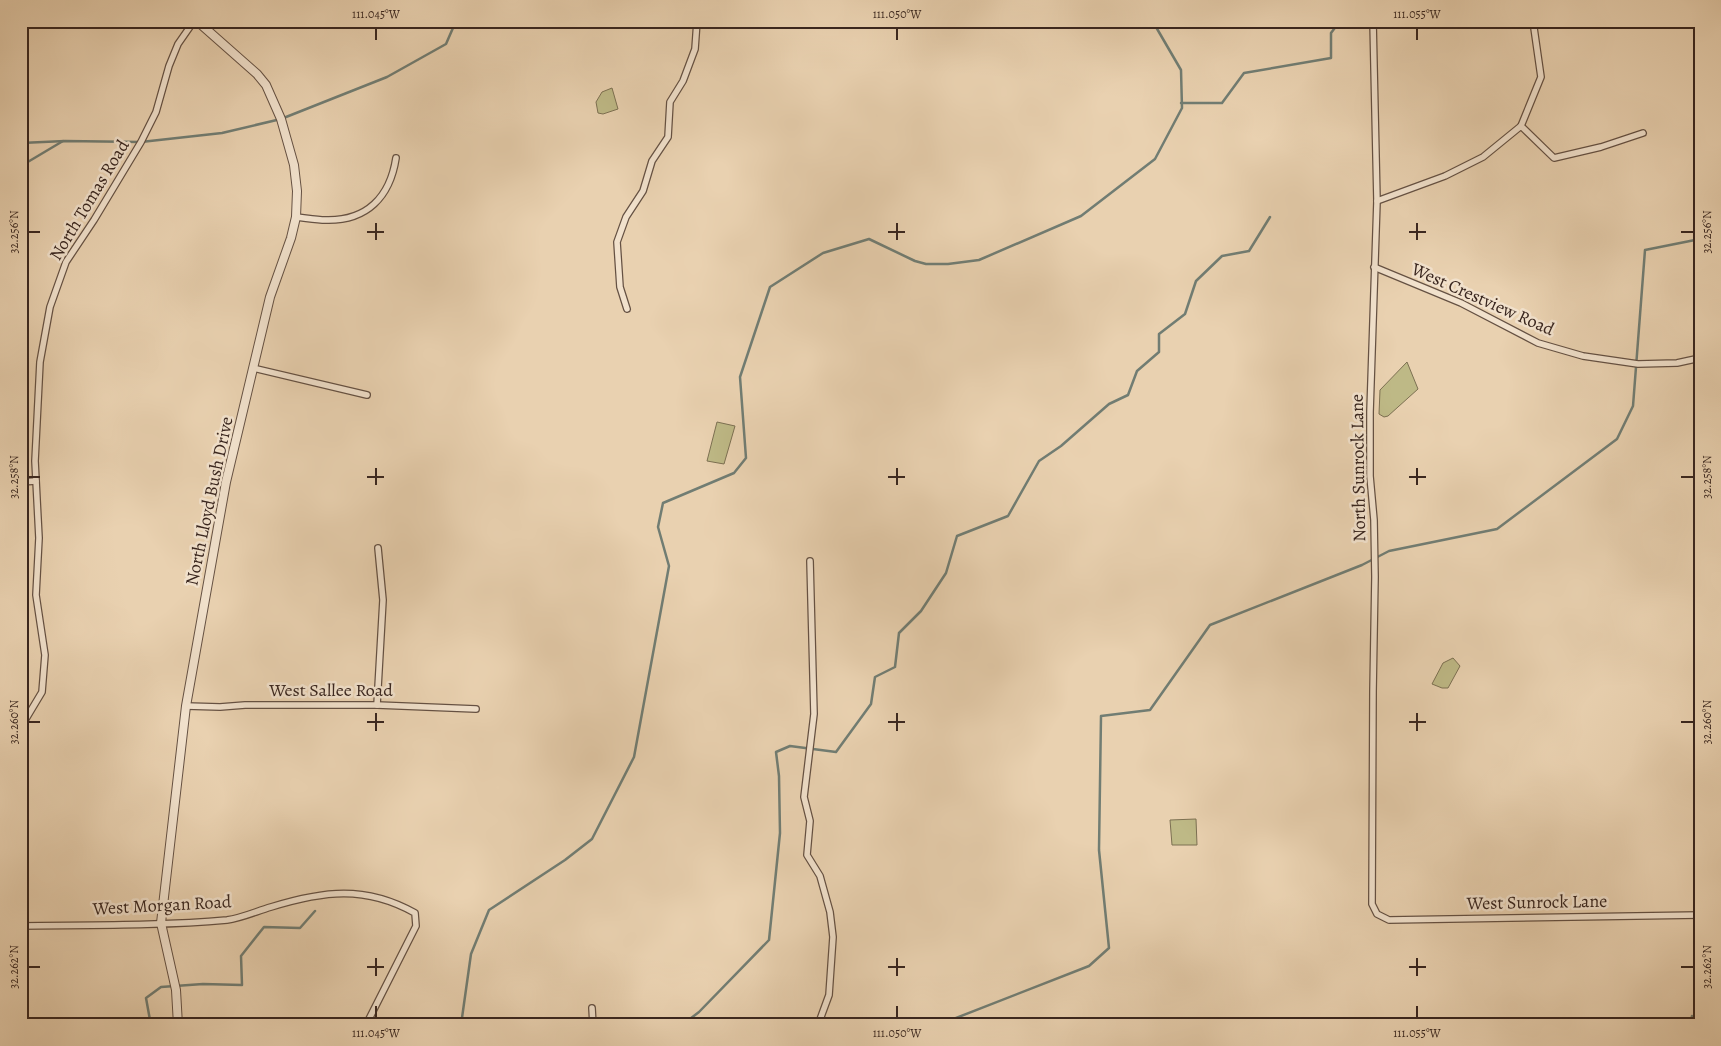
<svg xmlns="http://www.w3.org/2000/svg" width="1721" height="1046" font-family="Alegreya,serif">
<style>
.green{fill:#beb986;stroke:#7c7052}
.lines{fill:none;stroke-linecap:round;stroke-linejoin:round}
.stream{stroke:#717d73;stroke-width:2.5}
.minor-casing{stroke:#655143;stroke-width:8}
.tertiary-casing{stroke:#655143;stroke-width:10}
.minor{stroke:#f1e1cc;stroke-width:5.5}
.tertiary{stroke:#f1e1cc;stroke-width:8}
.ticks{fill:none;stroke:#39261f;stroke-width:2}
.labels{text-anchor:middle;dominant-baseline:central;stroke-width:5;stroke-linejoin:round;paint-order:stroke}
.street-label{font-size:18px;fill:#39261f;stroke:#f1e1cc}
.neatline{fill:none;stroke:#39261f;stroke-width:2}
.ticks-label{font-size:12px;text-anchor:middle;fill:#39261f}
</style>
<rect width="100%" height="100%" fill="#e9d1b0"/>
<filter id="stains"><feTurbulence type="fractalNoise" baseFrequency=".004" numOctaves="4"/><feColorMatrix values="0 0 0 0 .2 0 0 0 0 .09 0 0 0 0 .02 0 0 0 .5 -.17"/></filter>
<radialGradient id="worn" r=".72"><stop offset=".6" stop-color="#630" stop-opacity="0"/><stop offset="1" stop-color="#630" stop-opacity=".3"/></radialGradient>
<g class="green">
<path d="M 612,88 L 618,109 L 603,114 L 598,113 L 596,102 L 602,92 Z"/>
<path d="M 1407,362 L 1418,389 L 1388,416 L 1384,417 L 1379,414 L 1380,390 Z"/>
<path d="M 717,422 L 735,426 L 724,464 L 707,461 Z"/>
<path d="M 1453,658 L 1460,666 L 1448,688 L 1442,688 L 1432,684 L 1443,663 Z"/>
<path d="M 1196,819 L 1197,845 L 1172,845 L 1170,820 Z"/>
</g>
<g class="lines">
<g class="stream">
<path d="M 1181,103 L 1222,103 L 1244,73 L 1331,58 L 1331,33 L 1340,21"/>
<path d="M 21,143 L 65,141 L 141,142 L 222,133 L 281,119 L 387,77 L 446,44 L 456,21"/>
<path d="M 21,166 L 63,141"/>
<path d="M 143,1025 L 150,1020 L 146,998 L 161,987 L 203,984 L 242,985 L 241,956 L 264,927 L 300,928 L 315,911"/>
<path d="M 461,1025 L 471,954 L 489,910 L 565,860 L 592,839 L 634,757 L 669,566 L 658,527 L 663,503 L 734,473 L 746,458 L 740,377 L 770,287 L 823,253 L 869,239 L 915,261 L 926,264 L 948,264 L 979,260 L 1081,216 L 1155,159 L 1182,108 L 1181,70 L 1156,27 L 1159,21"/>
<path d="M 682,1025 L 699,1012 L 769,940 L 780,833 L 779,776 L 776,752 L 790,746 L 836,752 L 871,704 L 875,677 L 895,667 L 899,633 L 921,611 L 946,573 L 957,536 L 1008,516 L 1039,461 L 1061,446 L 1109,404 L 1128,395 L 1137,371 L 1159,352 L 1159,334 L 1185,314 L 1196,281 L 1222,256 L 1249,251 L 1270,217"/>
<path d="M 938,1025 L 1089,966 L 1109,948 L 1099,850 L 1101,716 L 1150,710 L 1210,625 L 1362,565 L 1389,551 L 1497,529 L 1617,439 L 1633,406 L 1645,250 L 1700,239"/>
<path d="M 1690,1025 L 1692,1016"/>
</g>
<g class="minor-casing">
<g id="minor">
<path d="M 1373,21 L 1377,201 L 1370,412 L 1370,476 L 1374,520 L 1375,577 L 1373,691 L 1372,904 L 1377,914 L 1389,920 L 1700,915"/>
<path d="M 1521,126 L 1541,77 L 1533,21"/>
<path d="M 1377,201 L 1445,176 L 1483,157 L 1521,126 L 1554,158 L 1601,147 L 1643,133"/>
<path d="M 296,217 C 306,218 316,220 326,220 C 367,221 390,197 396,158"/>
<path d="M 1374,267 L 1461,303 L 1538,343 L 1583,356 L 1638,364 L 1677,363 L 1700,358"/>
<path d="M 627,309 L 620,287 L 617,242 L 626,217 L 643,191 L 652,161 L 668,137 L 670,102 L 683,81 L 695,49 L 697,21"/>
<path d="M 253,368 L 367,395"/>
<path d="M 21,482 L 36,481"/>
<path d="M 810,561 L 814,714 L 804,797 L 810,821 L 807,855 L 820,876 L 830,912 L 833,937 L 829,995 L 818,1025"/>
<path d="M 377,705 L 383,600 L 378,548"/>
<path d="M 186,706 L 220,707 L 245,705 L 377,705 L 476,709"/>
<path d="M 21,727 L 42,692 L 45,655 L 36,595 L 39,538 L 35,461 L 40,362 L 50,307 L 66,262 L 94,220 L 141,142 L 156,112 L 169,66 L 178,44 L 194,21"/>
<path d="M 21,926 C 90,925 159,926 227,920 C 242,918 257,911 271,907 C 323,891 365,885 415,913 L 416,926 L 366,1025"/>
<path d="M 592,1008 L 593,1025"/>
</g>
</g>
<g class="tertiary-casing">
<path id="tertiary" d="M 178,1025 L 176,990 L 161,923 L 186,706 L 226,482 L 270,297 L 291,238 L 296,217 L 297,191 L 294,165 L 281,119 L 266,85 L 257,74 L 197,21"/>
</g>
<use href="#minor" class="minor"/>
<use href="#tertiary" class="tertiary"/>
</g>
<path class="ticks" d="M 376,28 L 376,40M 897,28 L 897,40M 1417,28 L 1417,40M 376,223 L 376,240M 897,223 L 897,240M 1417,223 L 1417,240M 28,232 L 40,232M 367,232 L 384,232M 888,232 L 905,232M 1409,232 L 1426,232M 1681,232 L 1694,232M 376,468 L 376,485M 897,468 L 897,485M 1417,468 L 1417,485M 28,477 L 40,477M 367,477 L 384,477M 888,477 L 905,477M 1409,477 L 1426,477M 1681,477 L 1694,477M 376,713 L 376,731M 897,713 L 897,731M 1417,713 L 1417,731M 28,722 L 40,722M 367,722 L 384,722M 888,722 L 905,722M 1409,722 L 1426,722M 1681,722 L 1694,722M 376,958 L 376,976M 897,958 L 897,976M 1417,958 L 1417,976M 28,967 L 40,967M 367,967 L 384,967M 888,967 L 905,967M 1409,967 L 1426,967M 1681,967 L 1694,967M 376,1006 L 376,1018M 897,1006 L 897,1018M 1417,1006 L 1417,1018"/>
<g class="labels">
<g class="street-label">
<text transform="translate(89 200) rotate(-59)">North Tomas Road</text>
<text transform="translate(1483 299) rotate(24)">West Crestview Road</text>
<text transform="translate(1358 468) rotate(-91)">North Sunrock Lane</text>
<text transform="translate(209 501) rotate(-78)">North Lloyd Bush Drive</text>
<text x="331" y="690">West Sallee Road</text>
<text transform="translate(1537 902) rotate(-1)">West Sunrock Lane</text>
<text transform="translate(162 905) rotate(-3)">West Morgan Road</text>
</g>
</g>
<rect width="1721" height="1046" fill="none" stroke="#e9d1b0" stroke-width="55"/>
<rect x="28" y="28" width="1666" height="990" class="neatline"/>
<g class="ticks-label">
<text x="376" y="18">111.045°W</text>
<text x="897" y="18">111.050°W</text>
<text x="1417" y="18">111.055°W</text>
<text transform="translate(1707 232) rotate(-90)" y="4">32.256°N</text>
<text transform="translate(14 232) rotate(-90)" y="4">32.256°N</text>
<text transform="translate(1707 477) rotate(-90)" y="4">32.258°N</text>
<text transform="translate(14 477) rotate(-90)" y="4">32.258°N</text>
<text transform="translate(1707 722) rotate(-90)" y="4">32.260°N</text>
<text transform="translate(14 722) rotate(-90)" y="4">32.260°N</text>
<text transform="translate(1707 967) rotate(-90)" y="4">32.262°N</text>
<text transform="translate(14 967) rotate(-90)" y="4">32.262°N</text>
<text x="376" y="1037">111.045°W</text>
<text x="897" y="1037">111.050°W</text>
<text x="1417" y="1037">111.055°W</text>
</g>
<rect width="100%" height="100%" filter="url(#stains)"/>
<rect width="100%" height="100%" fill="url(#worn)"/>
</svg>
